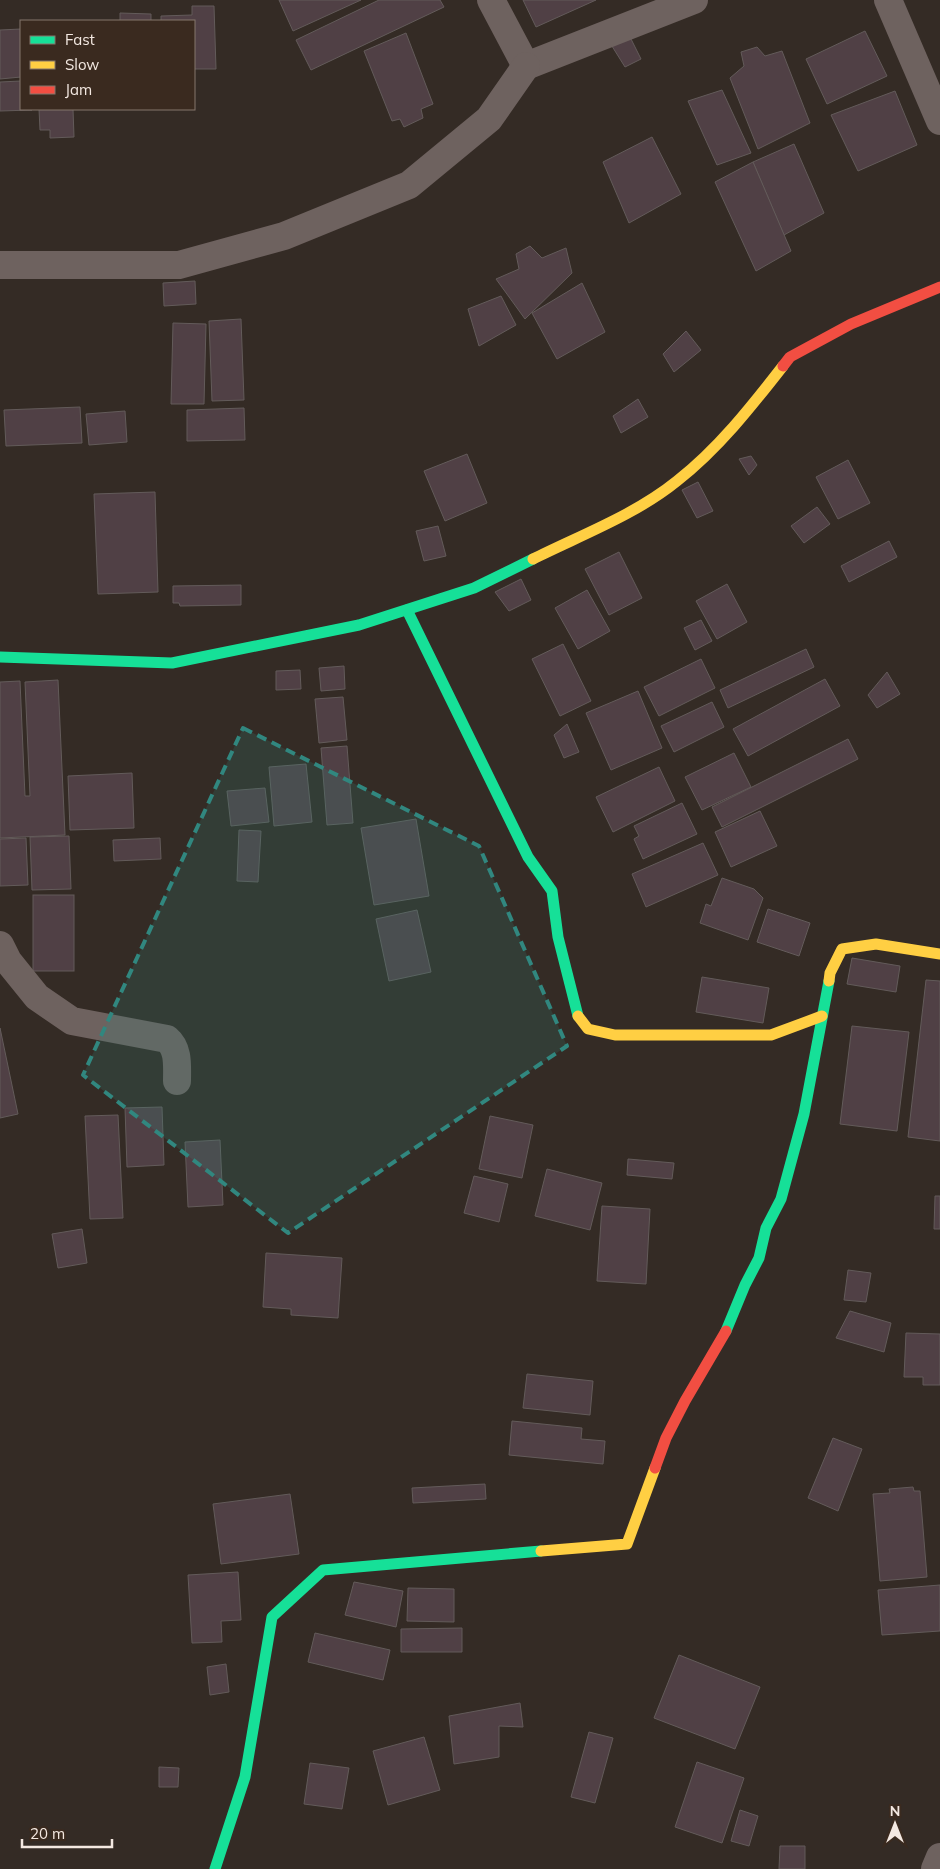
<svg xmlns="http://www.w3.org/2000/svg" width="940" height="1869" font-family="Mulish,sans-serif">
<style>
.building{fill:#504045;stroke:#635b5a}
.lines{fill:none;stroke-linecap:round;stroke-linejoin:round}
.street{stroke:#6e625f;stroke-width:28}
.fast{stroke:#16e098;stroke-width:11}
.slow{stroke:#ffcf43;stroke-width:11}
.jam{stroke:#f24e42;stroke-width:11}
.marked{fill:#31877f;fill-opacity:0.2;stroke:#31877f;stroke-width:4;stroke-dasharray:10 6;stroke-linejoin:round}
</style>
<rect width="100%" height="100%" fill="#342b25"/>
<g class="building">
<path d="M 279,0 L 361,0 L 293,31 Z"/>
<path d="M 379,0 L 440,0 L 444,7 L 311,70 L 296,40 Z"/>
<path d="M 523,0 L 596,0 L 536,27 Z"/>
<path d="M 192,6 L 214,6 L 216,69 L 194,69 L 194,21 L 161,21 L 161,16 L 192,15 Z"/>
<path d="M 120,13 L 151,14 L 151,21 L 120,21 Z"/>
<path d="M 21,29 L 21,77 L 0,79 L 0,30 Z"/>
<path d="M 865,31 L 887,76 L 827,104 L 806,59 Z"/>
<path d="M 406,33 L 433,104 L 421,109 L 423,118 L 404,127 L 400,119 L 392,121 L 364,51 Z"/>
<path d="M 629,35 L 641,59 L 625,67 L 610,43 Z"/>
<path d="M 757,47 L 765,56 L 782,51 L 810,123 L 758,149 L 730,78 L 744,66 L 741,52 Z"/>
<path d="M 21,81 L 21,109 L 32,110 L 0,111 L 0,82 Z"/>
<path d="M 722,90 L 751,153 L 717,165 L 688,101 Z"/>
<path d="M 895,91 L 917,145 L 858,171 L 831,115 Z"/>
<path d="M 39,109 L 73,109 L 74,137 L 50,138 L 50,130 L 40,130 Z"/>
<path d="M 652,137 L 681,194 L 629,223 L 603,162 Z"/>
<path d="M 794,144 L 824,213 L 784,235 L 753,162 Z"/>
<path d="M 753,162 L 791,251 L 756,271 L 715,182 Z"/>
<path d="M 530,246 L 542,258 L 566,248 L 572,273 L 525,319 L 496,279 L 519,269 L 516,254 Z"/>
<path d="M 195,281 L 196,304 L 164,306 L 163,283 Z"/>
<path d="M 582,283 L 605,332 L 557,359 L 532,313 Z"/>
<path d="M 501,296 L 516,325 L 479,346 L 468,309 Z"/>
<path d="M 241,319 L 244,400 L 212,401 L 209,321 Z"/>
<path d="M 173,323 L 206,324 L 204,404 L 171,404 Z"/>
<path d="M 686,331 L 701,350 L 674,372 L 663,354 Z"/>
<path d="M 638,399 L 648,417 L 621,433 L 613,416 Z"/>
<path d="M 80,407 L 82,443 L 6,446 L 4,410 Z"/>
<path d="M 244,408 L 245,440 L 187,441 L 187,410 Z"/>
<path d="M 125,411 L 127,442 L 89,445 L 86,414 Z"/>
<path d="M 467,454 L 487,503 L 445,521 L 424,471 Z"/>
<path d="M 751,456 L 757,465 L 749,475 L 739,459 Z"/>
<path d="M 848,460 L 870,503 L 838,519 L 816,477 Z"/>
<path d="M 698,482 L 713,511 L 697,518 L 682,490 Z"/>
<path d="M 155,492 L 158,592 L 98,594 L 94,494 Z"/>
<path d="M 817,507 L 830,524 L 804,543 L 791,526 Z"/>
<path d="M 438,526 L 446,556 L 424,561 L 416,531 Z"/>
<path d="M 889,541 L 897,557 L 849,582 L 841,566 Z"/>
<path d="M 619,552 L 642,598 L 609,615 L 585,569 Z"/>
<path d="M 521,579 L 531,600 L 509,611 L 495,592 Z"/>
<path d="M 727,584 L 747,622 L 717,639 L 696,601 Z"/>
<path d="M 241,585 L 241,605 L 180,606 L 179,603 L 173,603 L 173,586 Z"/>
<path d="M 587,590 L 610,631 L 578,649 L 555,608 Z"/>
<path d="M 701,620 L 712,641 L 695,650 L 684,628 Z"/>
<path d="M 563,644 L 591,701 L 560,716 L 532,659 Z"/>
<path d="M 806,649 L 814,667 L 728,708 L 720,690 Z"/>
<path d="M 701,659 L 715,688 L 659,716 L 644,687 Z"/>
<path d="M 344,666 L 345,689 L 321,691 L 319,668 Z"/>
<path d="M 300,670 L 301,689 L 276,690 L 276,671 Z"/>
<path d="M 887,672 L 900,694 L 877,708 L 868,695 Z"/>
<path d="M 825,679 L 840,706 L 748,756 L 733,729 Z"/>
<path d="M 58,680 L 65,835 L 0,838 L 0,682 L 20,681 L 25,796 L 30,796 L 25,682 Z"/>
<path d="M 638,691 L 662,748 L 611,770 L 586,713 Z"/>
<path d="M 343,697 L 347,740 L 319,743 L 315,699 Z"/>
<path d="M 712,702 L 724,727 L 674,752 L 661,726 Z"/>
<path d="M 567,724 L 579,752 L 564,758 L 554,735 Z"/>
<path d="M 848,739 L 858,759 L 722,827 L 712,807 Z"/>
<path d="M 347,746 L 353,823 L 327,825 L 321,748 Z"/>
<path d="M 734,753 L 751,787 L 702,810 L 685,777 Z"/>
<path d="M 306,764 L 312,822 L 274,826 L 269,767 Z"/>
<path d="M 659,767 L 675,801 L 613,832 L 596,797 Z"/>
<path d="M 132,773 L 134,828 L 70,830 L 68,776 Z"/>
<path d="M 265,788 L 269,822 L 231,826 L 227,791 Z"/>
<path d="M 682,803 L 697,834 L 643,859 L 634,839 L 639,836 L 634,826 Z"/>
<path d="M 760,811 L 777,846 L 731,867 L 715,832 Z"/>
<path d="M 416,819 L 429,896 L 374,905 L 361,828 Z"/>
<path d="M 239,830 L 261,831 L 258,882 L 237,881 Z"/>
<path d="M 69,836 L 71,889 L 32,890 L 30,837 Z"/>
<path d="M 26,838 L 28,885 L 0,886 L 0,839 Z"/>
<path d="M 160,838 L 161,859 L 114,861 L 113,840 Z"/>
<path d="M 703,843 L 718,875 L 646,907 L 632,874 Z"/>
<path d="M 722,878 L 754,889 L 763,898 L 748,940 L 700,923 L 706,904 L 711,906 Z"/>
<rect x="33" y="895" width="41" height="76"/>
<path d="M 768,909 L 810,923 L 799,956 L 757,942 Z"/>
<path d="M 417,910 L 431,972 L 389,981 L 376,919 Z"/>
<path d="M 852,958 L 900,966 L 896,992 L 847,984 Z"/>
<path d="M 702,977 L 769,988 L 763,1023 L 696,1012 Z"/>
<path d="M 926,980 L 940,981 L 940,1141 L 908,1137 Z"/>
<path d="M 852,1026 L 909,1032 L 897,1131 L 840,1124 Z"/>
<path d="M 0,1028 L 18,1114 L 0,1118 Z"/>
<path d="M 162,1107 L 164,1165 L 127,1167 L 125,1108 Z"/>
<path d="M 118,1115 L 123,1218 L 90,1219 L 85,1116 Z"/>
<path d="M 490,1116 L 533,1125 L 522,1178 L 479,1169 Z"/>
<path d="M 220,1140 L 223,1205 L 188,1207 L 185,1142 Z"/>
<path d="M 628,1159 L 674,1163 L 672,1179 L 627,1175 Z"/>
<path d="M 547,1169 L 602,1183 L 590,1230 L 535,1216 Z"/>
<path d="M 474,1176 L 508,1184 L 499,1222 L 464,1213 Z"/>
<path d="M 935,1196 L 940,1196 L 940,1229 L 934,1229 Z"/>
<path d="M 602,1206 L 650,1209 L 646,1284 L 597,1281 Z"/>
<path d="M 82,1229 L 87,1263 L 58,1268 L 52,1234 Z"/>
<path d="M 266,1253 L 342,1258 L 338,1318 L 291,1315 L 291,1309 L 263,1307 Z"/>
<path d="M 848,1270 L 871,1273 L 866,1302 L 844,1300 Z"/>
<path d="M 850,1311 L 891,1323 L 884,1352 L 836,1338 Z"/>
<path d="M 906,1333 L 940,1334 L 940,1385 L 923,1385 L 923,1377 L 904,1377 Z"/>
<path d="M 527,1374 L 593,1381 L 590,1415 L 523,1408 Z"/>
<path d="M 512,1421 L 582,1428 L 581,1439 L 605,1441 L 603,1464 L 509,1455 Z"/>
<path d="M 833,1438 L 862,1449 L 838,1511 L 808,1498 Z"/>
<path d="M 485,1484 L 486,1499 L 413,1503 L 412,1488 Z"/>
<path d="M 913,1487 L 914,1491 L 920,1491 L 927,1577 L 880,1581 L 873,1494 L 890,1493 L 889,1489 Z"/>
<path d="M 290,1494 L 299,1554 L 221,1564 L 213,1504 Z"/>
<path d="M 238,1572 L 241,1620 L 221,1621 L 222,1642 L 192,1643 L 188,1575 Z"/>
<path d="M 354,1582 L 403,1591 L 396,1627 L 345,1615 Z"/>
<path d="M 940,1585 L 940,1631 L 882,1635 L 878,1590 Z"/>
<path d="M 408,1588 L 454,1589 L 454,1622 L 407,1621 Z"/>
<path d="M 462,1628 L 462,1652 L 401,1652 L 401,1629 Z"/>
<path d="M 315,1633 L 390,1650 L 383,1680 L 308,1662 Z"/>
<path d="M 679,1655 L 760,1687 L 735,1749 L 654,1718 Z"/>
<path d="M 226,1664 L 229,1692 L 210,1695 L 207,1667 Z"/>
<path d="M 520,1703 L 523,1727 L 499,1726 L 499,1757 L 454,1764 L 449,1716 Z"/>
<path d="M 589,1732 L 613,1738 L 595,1803 L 571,1797 Z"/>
<path d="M 424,1737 L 440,1790 L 388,1805 L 373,1751 Z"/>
<path d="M 697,1762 L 744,1778 L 722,1843 L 675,1827 Z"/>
<path d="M 310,1763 L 349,1768 L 342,1809 L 304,1804 Z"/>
<path d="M 159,1767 L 179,1768 L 178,1787 L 159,1787 Z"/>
<path d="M 740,1810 L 758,1816 L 749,1846 L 731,1841 Z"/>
<path d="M 780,1846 L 805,1846 L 805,1869 L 779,1869 Z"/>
</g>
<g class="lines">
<g class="street">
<path d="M 491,0 L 526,66 L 694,0"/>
<path d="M 888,0 L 940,121"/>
<path d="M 0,265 L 179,265 L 284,236 L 409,185 L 489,119 L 526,66"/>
<path d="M 0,945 L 8,961 L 37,997 L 72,1021 L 167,1039 C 179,1049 177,1066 177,1081"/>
<path d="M 935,1869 L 940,1857"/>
</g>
<g class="fast">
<path d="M 407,610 L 528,857 L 552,891 L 558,937 L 578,1016"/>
<path d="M 0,657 L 172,663 L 359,625 L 474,588 L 533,559"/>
<path d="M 726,1331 L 745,1285 L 759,1258 L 766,1228 L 781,1199 L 804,1114 L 829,981"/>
<path d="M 215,1869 L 245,1777 L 272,1617 L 323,1570 L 541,1551"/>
</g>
<g class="slow">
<path d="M 533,559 C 581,535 635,515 677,481 C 718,449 751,407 783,366"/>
<path d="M 829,981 L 830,973 L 842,949 L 876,944 L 940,954"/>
<path d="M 578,1016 L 588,1029 L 615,1035 L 771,1035 L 822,1016"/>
<path d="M 541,1551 L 627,1544 L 655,1468"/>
</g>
<g class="jam">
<path d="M 783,366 L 790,357 L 851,324 L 940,287"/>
<path d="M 655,1468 L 666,1438 L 685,1401 L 726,1331"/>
</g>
</g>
<path class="marked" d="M 243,728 L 479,846 L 567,1046 L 288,1233 L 83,1075 Z"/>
<rect x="20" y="20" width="175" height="90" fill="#3a2a1f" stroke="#84766d"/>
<rect x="30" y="36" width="25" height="8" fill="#16e098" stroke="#84766d"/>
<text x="65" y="45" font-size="15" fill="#f3e8e1">Fast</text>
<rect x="30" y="61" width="25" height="8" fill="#ffcf43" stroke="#84766d"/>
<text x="65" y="70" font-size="15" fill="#f3e8e1">Slow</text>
<rect x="30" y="86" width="25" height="8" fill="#f24e42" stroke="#84766d"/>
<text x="65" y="95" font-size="15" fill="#f3e8e1">Jam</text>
<g transform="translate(895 1824)" stroke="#3a2a1f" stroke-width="4" paint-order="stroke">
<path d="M0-4L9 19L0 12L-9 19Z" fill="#f3e8e1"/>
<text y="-8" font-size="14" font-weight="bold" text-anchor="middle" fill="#f3e8e1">N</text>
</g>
<path d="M22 1839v8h90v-8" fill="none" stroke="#f3e8e1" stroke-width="2.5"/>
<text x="30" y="1839" font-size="15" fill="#f3e8e1" stroke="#3a2a1f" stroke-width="4" paint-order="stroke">20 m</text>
</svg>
